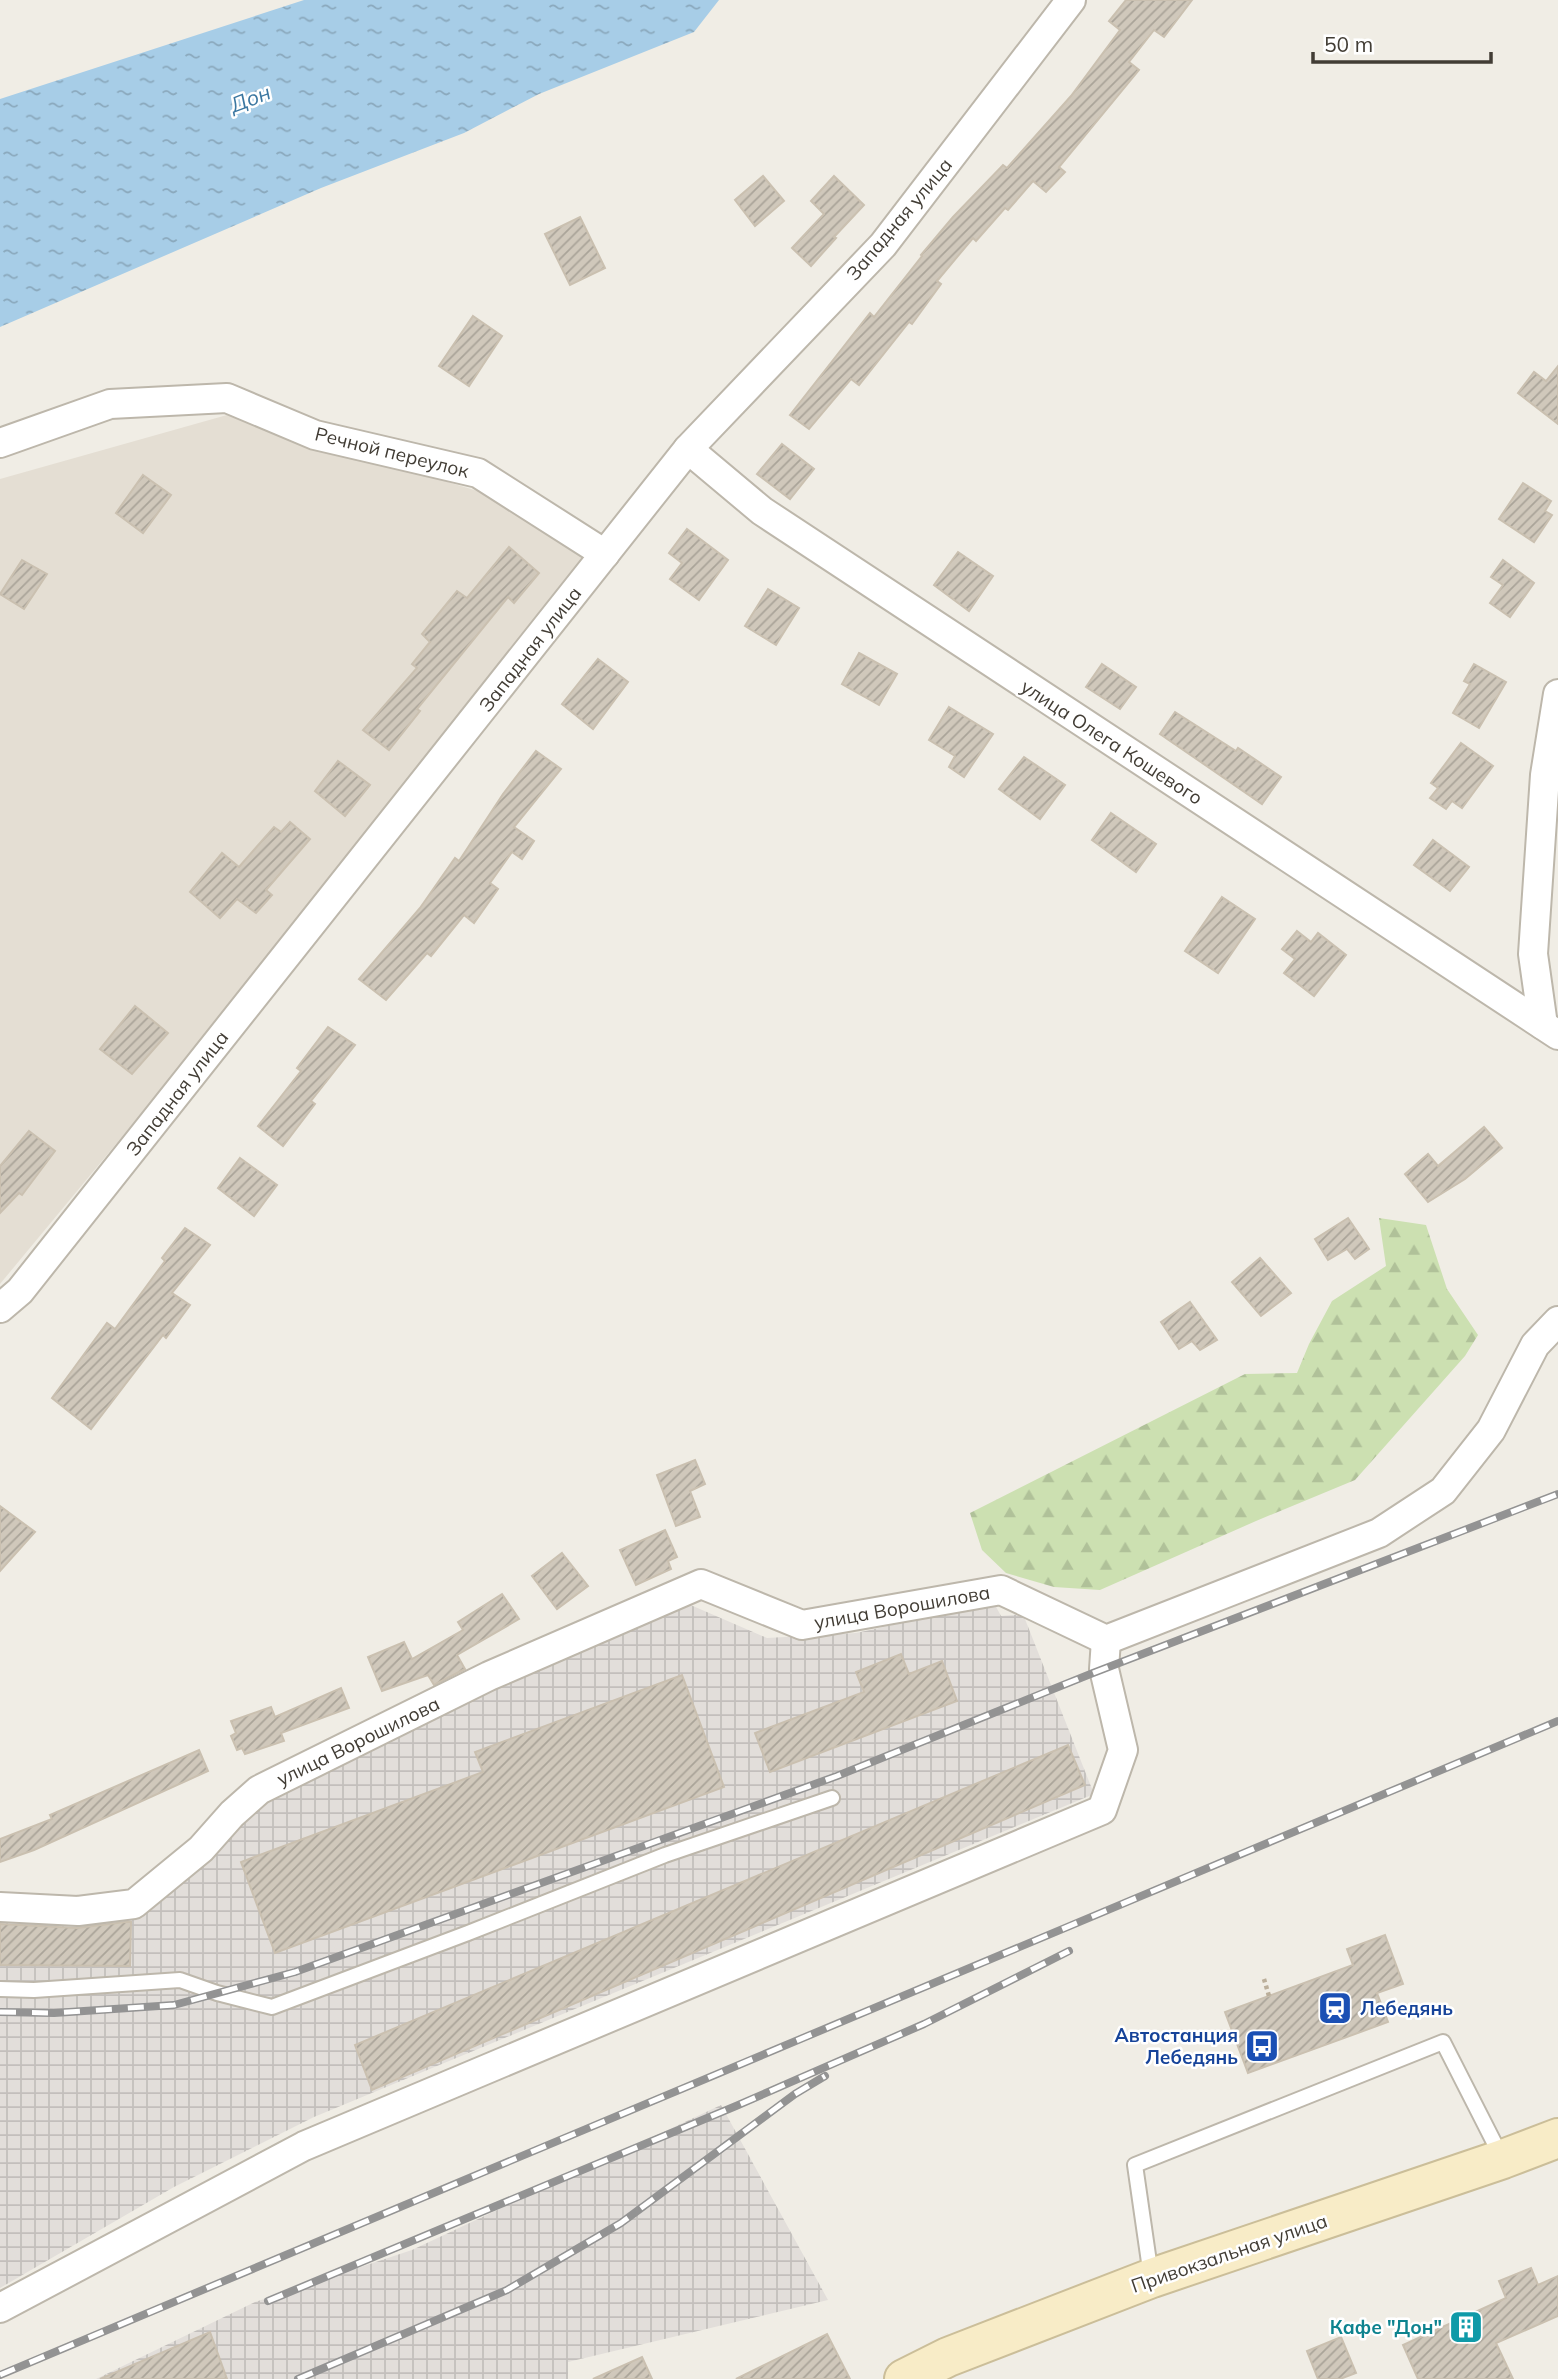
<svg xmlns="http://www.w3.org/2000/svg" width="1558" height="2379" font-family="Mulish,sans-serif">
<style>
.residential{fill:#e4ded3}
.industrial{fill:url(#industrial-grid)}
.forest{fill:url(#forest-firs)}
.water{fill:url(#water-ripples)}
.building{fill:url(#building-hatch);stroke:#cac0b0;stroke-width:2}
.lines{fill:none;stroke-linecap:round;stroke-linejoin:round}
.service-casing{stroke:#bdb7ab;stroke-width:18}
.minor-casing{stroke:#bdb7ab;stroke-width:32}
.secondary-casing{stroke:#cbbe99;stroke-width:42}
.path{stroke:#bbaf9b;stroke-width:4.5;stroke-dasharray:3.5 3.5;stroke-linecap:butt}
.service{stroke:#fff;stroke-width:14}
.minor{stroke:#fff;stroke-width:28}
.secondary{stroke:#f8ecc7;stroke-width:38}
.rail-casing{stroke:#939393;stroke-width:8}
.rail{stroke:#fff;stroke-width:5;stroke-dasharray:16;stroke-linecap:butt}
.labels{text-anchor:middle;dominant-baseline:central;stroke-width:5;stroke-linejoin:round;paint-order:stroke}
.street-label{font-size:19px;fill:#423d35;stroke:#fff}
.transit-label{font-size:19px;font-weight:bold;fill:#164399;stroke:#fff;text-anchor:start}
.culture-label{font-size:19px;font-weight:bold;fill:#0d838f;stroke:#fff;text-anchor:end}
.water-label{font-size:21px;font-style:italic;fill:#3b77a1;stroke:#fff}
</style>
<defs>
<pattern id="industrial-grid" width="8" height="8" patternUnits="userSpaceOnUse" patternTransform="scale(1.75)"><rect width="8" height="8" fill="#e2deda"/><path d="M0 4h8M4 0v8" fill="none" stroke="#c3bfbc"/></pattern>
<pattern id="forest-firs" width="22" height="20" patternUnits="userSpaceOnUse" patternTransform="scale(1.75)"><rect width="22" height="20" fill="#cce0b1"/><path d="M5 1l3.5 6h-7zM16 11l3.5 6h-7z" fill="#b0c199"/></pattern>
<pattern id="water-ripples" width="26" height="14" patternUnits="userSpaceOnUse" patternTransform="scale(1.75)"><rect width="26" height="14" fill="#a7cde7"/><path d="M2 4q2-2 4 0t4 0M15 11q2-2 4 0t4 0" fill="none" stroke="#8aa8bc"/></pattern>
<pattern id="building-hatch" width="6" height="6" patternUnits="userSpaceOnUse" patternTransform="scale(1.75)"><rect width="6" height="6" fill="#d0c8bb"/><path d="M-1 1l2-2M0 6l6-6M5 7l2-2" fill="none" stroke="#aaa499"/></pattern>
</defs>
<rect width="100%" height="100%" fill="#f0ede5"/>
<path class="residential" d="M 227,415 L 494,496 L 596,565 L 0,1284 L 0,479 Z"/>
<g class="industrial">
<path d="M 686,1603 L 767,1638 L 856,1633 L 994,1603 L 1001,1616 L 1023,1614 L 1094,1794 L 314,2117 L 174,2187 L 0,2288 L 0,1918 L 126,1918 L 206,1863 L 274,1790 Z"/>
<path d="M 721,2105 L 828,2300 L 568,2362 L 568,2379 L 96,2379 L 255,2302 L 412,2250 Z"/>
</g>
<path class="forest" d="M 1379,1218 L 1426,1225 L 1447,1289 L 1478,1335 L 1465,1356 L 1355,1480 L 1256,1521 L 1100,1590 L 1054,1587 L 1006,1573 L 982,1550 L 970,1513 L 1245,1374 L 1297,1373 L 1309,1344 L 1332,1301 L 1386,1266 Z"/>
<path class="water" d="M 304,0 L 719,0 L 694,32 L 539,94 L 464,133 L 321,188 L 0,327 L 0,99 Z"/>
<g class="building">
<path d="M 1126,0 L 1192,0 L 1164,37 L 1154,30 L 1129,62 L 1139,70 L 1059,167 L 1065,172 L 1046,192 L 1033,181 L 1008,210 L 1005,208 L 976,241 L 973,238 L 937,281 L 941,284 L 912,324 L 909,322 L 859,385 L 851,379 L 809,429 L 790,415 L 870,313 L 874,317 L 922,256 L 921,255 L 953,217 L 1003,165 L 1007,168 L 1071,96 L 1120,30 L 1109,21 Z"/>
<path d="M 763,176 L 784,201 L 755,226 L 735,200 Z"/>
<path d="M 834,176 L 864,205 L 834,237 L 836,238 L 811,266 L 792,248 L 824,214 L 811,201 Z"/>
<path d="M 580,217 L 605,268 L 570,285 L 545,234 Z"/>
<path d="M 473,316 L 502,336 L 469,386 L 439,366 Z"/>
<path d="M 1558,366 L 1558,424 L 1518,393 L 1534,372 L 1546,381 Z"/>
<path d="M 782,444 L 814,469 L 790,499 L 757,474 Z"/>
<path d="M 143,475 L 171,495 L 143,533 L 116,513 Z"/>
<path d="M 1523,483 L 1551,501 L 1545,511 L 1552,515 L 1534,542 L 1499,519 Z"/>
<path d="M 687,529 L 728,560 L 699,600 L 670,579 L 682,563 L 669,553 Z"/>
<path d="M 509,547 L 539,573 L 514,603 L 508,597 L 417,709 L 420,711 L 389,750 L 363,730 L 417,668 L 412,664 L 430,642 L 422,634 L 457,591 L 467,598 Z"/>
<path d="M 958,552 L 993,576 L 969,611 L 934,585 Z"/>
<path d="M 22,560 L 47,574 L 24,609 L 0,594 Z"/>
<path d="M 1503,560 L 1534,583 L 1510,617 L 1490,603 L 1503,585 L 1491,577 Z"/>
<path d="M 768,589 L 799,608 L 776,645 L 745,626 Z"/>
<path d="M 859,653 L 897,674 L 879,705 L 842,684 Z"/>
<path d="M 598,659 L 628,682 L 593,729 L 562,704 Z"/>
<path d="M 1102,664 L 1136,687 L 1120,709 L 1086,687 Z"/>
<path d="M 1474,664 L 1506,682 L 1479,728 L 1453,713 L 1470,684 L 1464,681 Z"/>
<path d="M 949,707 L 993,734 L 964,777 L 949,767 L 955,756 L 929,740 Z"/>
<path d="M 1175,712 L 1236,751 L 1238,748 L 1281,777 L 1262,804 L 1160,734 Z"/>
<path d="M 1461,743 L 1493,766 L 1462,808 L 1452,801 L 1446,809 L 1430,798 L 1438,788 L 1431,783 Z"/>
<path d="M 536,751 L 561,769 L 514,827 L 534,841 L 522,859 L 512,852 L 490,883 L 498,889 L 474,923 L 464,915 L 431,956 L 427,953 L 386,1000 L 359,979 L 420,908 L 455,858 L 459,861 L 503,794 Z"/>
<path d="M 1024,757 L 1065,785 L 1040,819 L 999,789 Z"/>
<path d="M 338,761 L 370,785 L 345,816 L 315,791 Z"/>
<path d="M 1111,813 L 1156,844 L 1136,872 L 1092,840 Z"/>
<path d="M 290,822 L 310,839 L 266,890 L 272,895 L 256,913 L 237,899 L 220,918 L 190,892 L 222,853 L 239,867 L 274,827 L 281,832 Z"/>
<path d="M 1433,840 L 1469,867 L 1450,891 L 1414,865 Z"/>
<path d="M 1222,897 L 1255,919 L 1218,973 L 1185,951 Z"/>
<path d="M 1297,931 L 1311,942 L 1318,933 L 1346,955 L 1314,996 L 1284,973 L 1295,959 L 1282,949 Z"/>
<path d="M 135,1006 L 168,1033 L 132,1074 L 100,1049 Z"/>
<path d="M 328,1027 L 355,1045 L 311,1101 L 315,1104 L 283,1146 L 258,1126 L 301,1071 L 297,1068 Z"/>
<path d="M 1484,1127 L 1502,1148 L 1465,1179 L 1428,1202 L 1405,1174 L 1428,1154 L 1438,1166 Z"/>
<path d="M 29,1131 L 55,1151 L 22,1195 L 19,1193 L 0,1213 L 0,1166 Z"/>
<path d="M 240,1158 L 277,1185 L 254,1216 L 218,1188 Z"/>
<path d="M 1348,1218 L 1369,1249 L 1355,1259 L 1347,1249 L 1328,1260 L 1315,1239 Z"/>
<path d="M 185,1228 L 210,1245 L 172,1293 L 190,1305 L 166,1338 L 163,1335 L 91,1429 L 52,1398 L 107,1323 L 115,1329 L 165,1261 L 162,1258 Z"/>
<path d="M 1260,1258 L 1291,1293 L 1261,1316 L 1232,1282 Z"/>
<path d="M 1190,1302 L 1217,1340 L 1200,1350 L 1192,1341 L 1179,1349 L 1161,1322 Z"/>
<path d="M 695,1460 L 705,1484 L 690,1491 L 700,1517 L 676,1526 L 657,1475 Z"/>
<path d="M 0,1506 L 35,1532 L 0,1571 Z"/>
<path d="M 665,1530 L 677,1557 L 668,1561 L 671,1569 L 636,1585 L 620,1550 Z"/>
<path d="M 562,1553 L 588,1586 L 557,1609 L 532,1576 Z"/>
<path d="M 502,1594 L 519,1619 L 457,1655 L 465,1669 L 434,1685 L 428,1675 L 382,1691 L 368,1657 L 404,1642 L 412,1659 L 463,1630 L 458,1622 Z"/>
<path d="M 901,1654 L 909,1674 L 942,1661 L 957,1701 L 770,1772 L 755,1733 L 864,1692 L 856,1672 Z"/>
<path d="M 682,1675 L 724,1787 L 275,1953 L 241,1862 L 483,1772 L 475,1752 Z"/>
<path d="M 341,1688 L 349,1708 L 281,1733 L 284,1741 L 245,1754 L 242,1748 L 237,1750 L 231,1736 L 236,1733 L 231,1721 L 271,1707 L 275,1717 Z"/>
<path d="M 1068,1745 L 1085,1785 L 372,2090 L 355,2045 Z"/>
<path d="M 199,1750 L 208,1771 L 34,1850 L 0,1862 L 0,1839 L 52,1819 L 50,1815 Z"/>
<path d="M 125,1922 L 131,1922 L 130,1966 L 0,1965 L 0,1924 L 77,1928 Z"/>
<path d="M 1385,1935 L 1403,1984 L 1377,1993 L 1388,2022 L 1248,2073 L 1225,2012 L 1353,1965 L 1347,1949 Z"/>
<path d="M 1531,2268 L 1538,2285 L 1558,2276 L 1558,2316 L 1496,2343 L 1513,2379 L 1418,2379 L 1403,2345 L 1506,2298 L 1499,2281 Z"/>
<path d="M 210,2332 L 227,2379 L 100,2379 Z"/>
<path d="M 827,2334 L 850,2379 L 736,2379 Z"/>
<path d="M 1341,2337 L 1356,2373 L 1340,2379 L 1318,2379 L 1307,2351 Z"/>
<path d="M 642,2357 L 652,2379 L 593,2379 Z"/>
</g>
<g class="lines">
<g class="service-casing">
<g id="service">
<path d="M 0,1989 L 34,1990 L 180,1980 L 217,1993 L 272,2007 L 468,1933 L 665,1855 L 832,1798"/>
<path d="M 1151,2276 L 1135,2165 L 1443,2042 L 1502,2158"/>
</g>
</g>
<g class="minor-casing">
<g id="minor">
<path d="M 0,443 L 110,404 L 227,398 L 315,435 L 478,473 L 605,554"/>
<path d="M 688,449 L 762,511 L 1558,1035"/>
<path d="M 1543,1025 L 1533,954 L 1545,775 L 1558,694"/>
<path d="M 0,1308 L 20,1291 L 688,449 L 883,245 L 1071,0"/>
<path d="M 0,1907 L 78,1911 L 134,1904 L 201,1849 L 232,1814 L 259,1790 L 489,1676 L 701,1584 L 802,1625 L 1001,1590 L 1106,1640 L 1379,1533 L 1443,1491 L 1491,1430 L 1535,1345 L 1558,1321"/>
<path d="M 0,2308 L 304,2146 L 1102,1810 L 1123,1750 L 1104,1669 L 1106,1640"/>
</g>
</g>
<g class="secondary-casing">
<path id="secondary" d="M 904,2379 L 948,2357 L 1152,2278 L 1503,2159 L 1558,2138"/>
</g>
<path class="path" d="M 1264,1979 L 1269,1996"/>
<use href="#service" class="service"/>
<use href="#minor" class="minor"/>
<use href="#secondary" class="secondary"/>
<g class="rail-casing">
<g id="rail">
<path d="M 0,2012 L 54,2013 L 174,2005 L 295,1972 L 837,1776 L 1093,1673 L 1558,1494"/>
<path d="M 268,2301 L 736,2106 L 924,2024 L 1069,1951"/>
<path d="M 0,2375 L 1558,1721"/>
<path d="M 298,2379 L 507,2290 L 621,2223 L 795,2094 L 825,2076"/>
</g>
</g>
<use href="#rail" class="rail"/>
</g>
<defs>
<g id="station-square" transform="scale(1.75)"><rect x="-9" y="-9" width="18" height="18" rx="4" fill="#1a4fb4" stroke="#fff"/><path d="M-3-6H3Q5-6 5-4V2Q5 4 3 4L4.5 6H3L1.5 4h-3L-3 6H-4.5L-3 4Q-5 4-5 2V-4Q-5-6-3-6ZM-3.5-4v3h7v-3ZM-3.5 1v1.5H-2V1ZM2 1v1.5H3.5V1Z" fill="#fff"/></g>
<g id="bus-square" transform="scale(1.75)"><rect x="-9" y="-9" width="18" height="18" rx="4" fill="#1a4fb4" stroke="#fff"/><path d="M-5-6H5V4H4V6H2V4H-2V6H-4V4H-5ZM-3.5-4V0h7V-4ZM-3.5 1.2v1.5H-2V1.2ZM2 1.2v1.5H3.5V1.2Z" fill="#fff"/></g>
<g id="building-square" transform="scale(1.75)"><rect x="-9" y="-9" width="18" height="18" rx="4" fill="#0f9aa8" stroke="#fff"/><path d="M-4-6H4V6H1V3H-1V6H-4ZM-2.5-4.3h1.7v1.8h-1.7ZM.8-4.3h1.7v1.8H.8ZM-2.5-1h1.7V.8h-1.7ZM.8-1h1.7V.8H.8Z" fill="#fff"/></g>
</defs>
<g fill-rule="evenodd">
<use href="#station-square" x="1335" y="2008"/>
<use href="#bus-square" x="1262" y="2046"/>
<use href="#building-square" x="1466" y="2327"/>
</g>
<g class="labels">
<g class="street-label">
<text transform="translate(899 219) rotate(-50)">Западная улица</text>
<text transform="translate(392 452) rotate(14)">Речной переулок</text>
<text transform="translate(530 649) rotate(-52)">Западная улица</text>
<text transform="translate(1112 742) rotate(33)">улица Олега Кошевого</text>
<text transform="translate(177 1093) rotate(-52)">Западная улица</text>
<text transform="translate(902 1607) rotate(-10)">улица Ворошилова</text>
<text transform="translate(358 1741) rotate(-26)">улица Ворошилова</text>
<text transform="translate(1229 2253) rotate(-19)">Привокзальная улица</text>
</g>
<g class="transit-label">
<text x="1360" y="2008">Лебедянь</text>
<text x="1238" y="2035" text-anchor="end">Автостанция<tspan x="1238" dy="22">Лебедянь</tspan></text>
</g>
<g class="culture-label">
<text x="1442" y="2327">Кафе "Дон"</text>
</g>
<g class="water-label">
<text transform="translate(250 98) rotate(-21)">Дон</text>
</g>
</g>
<path d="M1313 52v10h178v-10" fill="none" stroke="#423d35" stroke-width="3.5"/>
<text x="1324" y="52" font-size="21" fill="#423d35" stroke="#ffffff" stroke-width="5" paint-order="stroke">50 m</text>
</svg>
